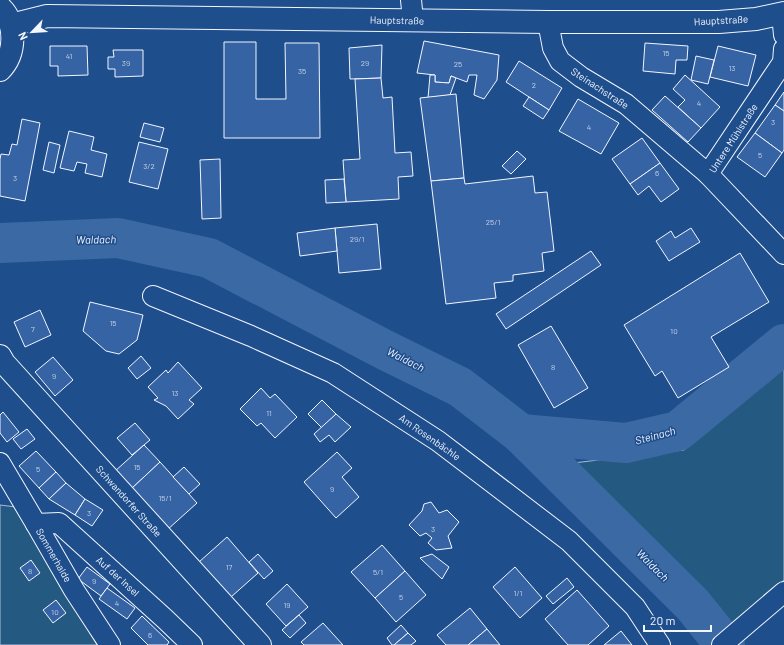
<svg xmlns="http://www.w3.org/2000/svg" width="784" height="645" font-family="Barlow,sans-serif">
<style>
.green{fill:#245a82;stroke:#a8bbd7}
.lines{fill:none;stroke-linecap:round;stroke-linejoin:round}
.river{stroke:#3b69a3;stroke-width:40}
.building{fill:#3563a3;stroke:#f2f6ff}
.minor-casing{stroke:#f2f6ff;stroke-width:22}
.secondary-casing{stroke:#f2f6ff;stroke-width:24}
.primary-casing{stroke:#f2f6ff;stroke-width:24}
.minor{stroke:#1f4e8c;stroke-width:20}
.secondary{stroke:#1f4e8c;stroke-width:22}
.primary{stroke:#1f4e8c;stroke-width:22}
.labels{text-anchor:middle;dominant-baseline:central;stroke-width:3;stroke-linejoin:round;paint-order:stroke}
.number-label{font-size:8px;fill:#c3d1e8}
.street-label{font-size:10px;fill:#f2f6ff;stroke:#1f4e8c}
.water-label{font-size:11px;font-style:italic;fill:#f2f6ff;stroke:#1f4e8c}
</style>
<rect width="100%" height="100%" fill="#1f4e8c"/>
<g class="green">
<path d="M 784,365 L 784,580 L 727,627 L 556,465 L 684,450 Z"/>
<path d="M 0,505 L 16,507 L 97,645 L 0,645 Z"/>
</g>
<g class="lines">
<g class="river">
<path d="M 0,243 L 118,238 L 209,258 L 385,350 L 460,387 L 521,434 L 693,605 L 725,645"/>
<path d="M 521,434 L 626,443 L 678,431 L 784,344"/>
</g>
</g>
<g class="building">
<path d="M 424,41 L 499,55 L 497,80 L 484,99 L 474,95 L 477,75 L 469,75 L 467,82 L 451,76 L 449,83 L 435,82 L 435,75 L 417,73 Z"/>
<path d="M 224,42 L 256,42 L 256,99 L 286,99 L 285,43 L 319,43 L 320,138 L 224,138 Z"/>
<path d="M 645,43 L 688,46 L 687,60 L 676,60 L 675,74 L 643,71 Z"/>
<path d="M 382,45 L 381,78 L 350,79 L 349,48 Z"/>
<path d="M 50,46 L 87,46 L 88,75 L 58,76 L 58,66 L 50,66 Z"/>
<path d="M 718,46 L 756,55 L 748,86 L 710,77 Z"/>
<path d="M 113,50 L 143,50 L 143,76 L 115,77 L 115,69 L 108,69 L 108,57 L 114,57 Z"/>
<path d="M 696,56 L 714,60 L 708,84 L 691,80 Z"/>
<path d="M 519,61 L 562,88 L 549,110 L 506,82 Z"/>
<path d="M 430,75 L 435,75 L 435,82 L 449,83 L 451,76 L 456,78 L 450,95 L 428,98 Z"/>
<path d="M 685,75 L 720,107 L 701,128 L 678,107 L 685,100 L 673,89 Z"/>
<path d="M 381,78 L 383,98 L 392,97 L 395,153 L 411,152 L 413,176 L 398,177 L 399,199 L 346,202 L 343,160 L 360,159 L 355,79 Z"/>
<path d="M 784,92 L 784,111 L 775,105 Z"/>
<path d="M 456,94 L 464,178 L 431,181 L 420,98 Z"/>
<path d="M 665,96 L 701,128 L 688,142 L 652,110 Z"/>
<path d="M 529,97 L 549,110 L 543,119 L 523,106 Z"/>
<path d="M 578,99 L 619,123 L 601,154 L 559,131 Z"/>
<path d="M 775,105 L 784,111 L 784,150 L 782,153 L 755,133 Z"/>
<path d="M 22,119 L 40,123 L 25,201 L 0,196 L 0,159 L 1,154 L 9,155 L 12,144 L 17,145 Z"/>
<path d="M 144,123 L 164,128 L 160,142 L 140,137 Z"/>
<path d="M 69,131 L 94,137 L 91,150 L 107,154 L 102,177 L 85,173 L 87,164 L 77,162 L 74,171 L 60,168 Z"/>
<path d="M 755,133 L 782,153 L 765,177 L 737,157 Z"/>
<path d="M 642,138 L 660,163 L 630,184 L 612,159 Z"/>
<path d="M 49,142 L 60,145 L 54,173 L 43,170 Z"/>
<path d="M 139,142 L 168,149 L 158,189 L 129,182 Z"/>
<path d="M 517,151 L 526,159 L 511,174 L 502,166 Z"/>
<path d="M 220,159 L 221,218 L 202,219 L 200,160 Z"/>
<path d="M 660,163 L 679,189 L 661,202 L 649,186 L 638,195 L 630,184 Z"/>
<path d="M 533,176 L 535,193 L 547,192 L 554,251 L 542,253 L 544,271 L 513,275 L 513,281 L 494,283 L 496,298 L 446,304 L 431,181 L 464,178 L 465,184 Z"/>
<path d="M 344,179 L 346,202 L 326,203 L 325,180 Z"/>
<path d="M 377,224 L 381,269 L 339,273 L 335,228 Z"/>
<path d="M 335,228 L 337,251 L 300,256 L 297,233 Z"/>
<path d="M 691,228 L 700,242 L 669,261 L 656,241 L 671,231 L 675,238 Z"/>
<path d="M 591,251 L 601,265 L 506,329 L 496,314 Z"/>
<path d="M 740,253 L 769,302 L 711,337 L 729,367 L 678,398 L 662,371 L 655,376 L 624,325 Z"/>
<path d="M 90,302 L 143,315 L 137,340 L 119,354 L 106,351 L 83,331 Z"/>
<path d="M 40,310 L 51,335 L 25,347 L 14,322 Z"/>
<path d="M 551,326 L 588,388 L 554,408 L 518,345 Z"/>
<path d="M 141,356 L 151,368 L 137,379 L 128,368 Z"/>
<path d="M 53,357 L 73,380 L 55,396 L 35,372 Z"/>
<path d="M 178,362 L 202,388 L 189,400 L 194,404 L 178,419 L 166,406 L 154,400 L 158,398 L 148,387 L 166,370 L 168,373 Z"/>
<path d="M 261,388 L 270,398 L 275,394 L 297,417 L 275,438 L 261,423 L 257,426 L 240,409 Z"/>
<path d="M 322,400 L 336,414 L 322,428 L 308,414 Z"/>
<path d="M 3,412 L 19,432 L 7,442 L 0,433 L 0,415 Z"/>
<path d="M 336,414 L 351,427 L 335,442 L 329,435 L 320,442 L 314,434 Z"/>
<path d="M 135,423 L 150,440 L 132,455 L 117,438 Z"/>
<path d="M 27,429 L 35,439 L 21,449 L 13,439 Z"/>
<path d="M 144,445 L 160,462 L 130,490 L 114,472 Z"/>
<path d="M 36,451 L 56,472 L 39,488 L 19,466 Z"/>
<path d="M 337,452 L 352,468 L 342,477 L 359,497 L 336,518 L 304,482 Z"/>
<path d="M 160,462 L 197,503 L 167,530 L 130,490 Z"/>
<path d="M 184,467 L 200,484 L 189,494 L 173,477 Z"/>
<path d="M 56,472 L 66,483 L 49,499 L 39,488 Z"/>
<path d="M 66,483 L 85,499 L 75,515 L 49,499 Z"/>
<path d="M 85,499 L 103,510 L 92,526 L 75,515 Z"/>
<path d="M 431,502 L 439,513 L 447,510 L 459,522 L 448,536 L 452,548 L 436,550 L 428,543 L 432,538 L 426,533 L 420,536 L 409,525 L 422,511 L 424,504 Z"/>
<path d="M 227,537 L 258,573 L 231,597 L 199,562 Z"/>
<path d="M 382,545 L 405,571 L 375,598 L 351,572 Z"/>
<path d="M 258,554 L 273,571 L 264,579 L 249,562 Z"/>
<path d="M 432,554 L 449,567 L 442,579 L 420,558 Z"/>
<path d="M 31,560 L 40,573 L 29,581 L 20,568 Z"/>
<path d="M 87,567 L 110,584 L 101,596 L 78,579 Z"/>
<path d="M 515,567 L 542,598 L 520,618 L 493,587 Z"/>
<path d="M 405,571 L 426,595 L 396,622 L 375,598 Z"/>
<path d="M 567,578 L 574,587 L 553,604 L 546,596 Z"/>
<path d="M 287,584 L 308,607 L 286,626 L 266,604 Z"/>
<path d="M 107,588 L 135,608 L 127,619 L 99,599 Z"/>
<path d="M 577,590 L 609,626 L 588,645 L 568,645 L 545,619 Z"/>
<path d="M 56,600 L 66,613 L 53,623 L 43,610 Z"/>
<path d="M 470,608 L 487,629 L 468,645 L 446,645 L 437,635 Z"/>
<path d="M 299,615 L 306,623 L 290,638 L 282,630 Z"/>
<path d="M 142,616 L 169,642 L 167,645 L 148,645 L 131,628 Z"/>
<path d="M 323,623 L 343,645 L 304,645 L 301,642 Z"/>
<path d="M 401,625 L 408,633 L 394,645 L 392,645 L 387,638 Z"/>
<path d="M 487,629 L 500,645 L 468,645 Z"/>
<path d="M 621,631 L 632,645 L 604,645 Z"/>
<path d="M 408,633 L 416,641 L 411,645 L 394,645 Z"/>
</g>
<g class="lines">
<g class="minor-casing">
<g id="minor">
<path d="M 411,0 L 413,20"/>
<path d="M 782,14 L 784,35"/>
<path d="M 548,22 L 553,48 L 560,61 L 581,77 L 626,104 L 708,174 L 784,254"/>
<path d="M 708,174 L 783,62 L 784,49"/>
<path d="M 153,296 L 251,336 L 333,373 L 438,441 L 569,541 L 635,607 L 660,645"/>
<path d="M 0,463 L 36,524 L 74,590 L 110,645"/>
<path d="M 36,524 L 59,523 L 165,619 L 192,645"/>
<path d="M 722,645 L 784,592"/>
</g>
</g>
<g class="secondary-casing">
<path id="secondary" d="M 0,356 L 4,363 L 260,645"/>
</g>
<g class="primary-casing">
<g id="primary">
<path d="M 0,7 C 17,23 16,54 0,70"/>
<path d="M 11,25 L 47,16 L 548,22 L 719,22 L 756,19 L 784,13"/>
</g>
</g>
<use href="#minor" class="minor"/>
<use href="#secondary" class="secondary"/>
<use href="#primary" class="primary"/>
</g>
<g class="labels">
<g class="number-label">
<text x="666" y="53">15</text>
<text x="69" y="56">41</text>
<text x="126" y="63">39</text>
<text x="365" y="63">29</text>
<text x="458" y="64">25</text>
<text x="732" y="68">13</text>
<text x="302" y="71">35</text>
<text x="534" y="85">2</text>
<text x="699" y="103">4</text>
<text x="773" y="122">3</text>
<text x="589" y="127">4</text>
<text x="760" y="155">5</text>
<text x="149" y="166">3/2</text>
<text x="657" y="173">6</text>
<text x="15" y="178">3</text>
<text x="493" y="222">25/1</text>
<text x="357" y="239">29/1</text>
<text x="113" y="323">15</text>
<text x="33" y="329">7</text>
<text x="674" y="331">10</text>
<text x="553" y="367">8</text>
<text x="54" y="376">9</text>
<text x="175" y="393">13</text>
<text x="269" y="413">11</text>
<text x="137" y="467">15</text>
<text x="38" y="469">5</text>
<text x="332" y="489">9</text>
<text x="165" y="498">15/1</text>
<text x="89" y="513">3</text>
<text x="433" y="529">3</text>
<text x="229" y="567">17</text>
<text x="30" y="571">8</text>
<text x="378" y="572">5/1</text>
<text x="94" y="581">9</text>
<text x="518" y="593">1/1</text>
<text x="401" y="597">5</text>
<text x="117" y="603">4</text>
<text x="287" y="605">19</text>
<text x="55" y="612">10</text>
<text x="150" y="635">6</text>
</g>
<g class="street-label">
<text transform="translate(397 20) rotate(1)">Hauptstraße</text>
<text transform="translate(721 20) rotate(-3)">Hauptstraße</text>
<text transform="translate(600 88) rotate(33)">Steinachstraße</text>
<text transform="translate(733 138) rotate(-57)">Untere Mühlstraße</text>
<text transform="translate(430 437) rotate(35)">Am Rosenbächle</text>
<text transform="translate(129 501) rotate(48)">Schwandorfer Straße</text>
<text transform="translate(54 555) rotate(60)">Sommerhalde</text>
<text transform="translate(118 576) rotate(42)">Auf der Insel</text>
</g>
<g class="water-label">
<text transform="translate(96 239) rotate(-1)">Waldach</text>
<text transform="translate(406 359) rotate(27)">Waldach</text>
<text transform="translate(655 435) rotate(-15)">Steinach</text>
<text transform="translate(653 565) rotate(45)">Waldach</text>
</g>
</g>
<g transform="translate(32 32) rotate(245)" stroke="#1f4e8c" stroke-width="3" paint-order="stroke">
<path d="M0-3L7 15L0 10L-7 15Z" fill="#f2f6ff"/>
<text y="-6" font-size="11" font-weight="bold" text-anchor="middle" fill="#f2f6ff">N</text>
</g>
<path d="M644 625v6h67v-6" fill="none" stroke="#f2f6ff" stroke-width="2"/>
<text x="650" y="625" font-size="12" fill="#f2f6ff" stroke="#1f4e8c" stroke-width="3" paint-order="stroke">20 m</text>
</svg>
